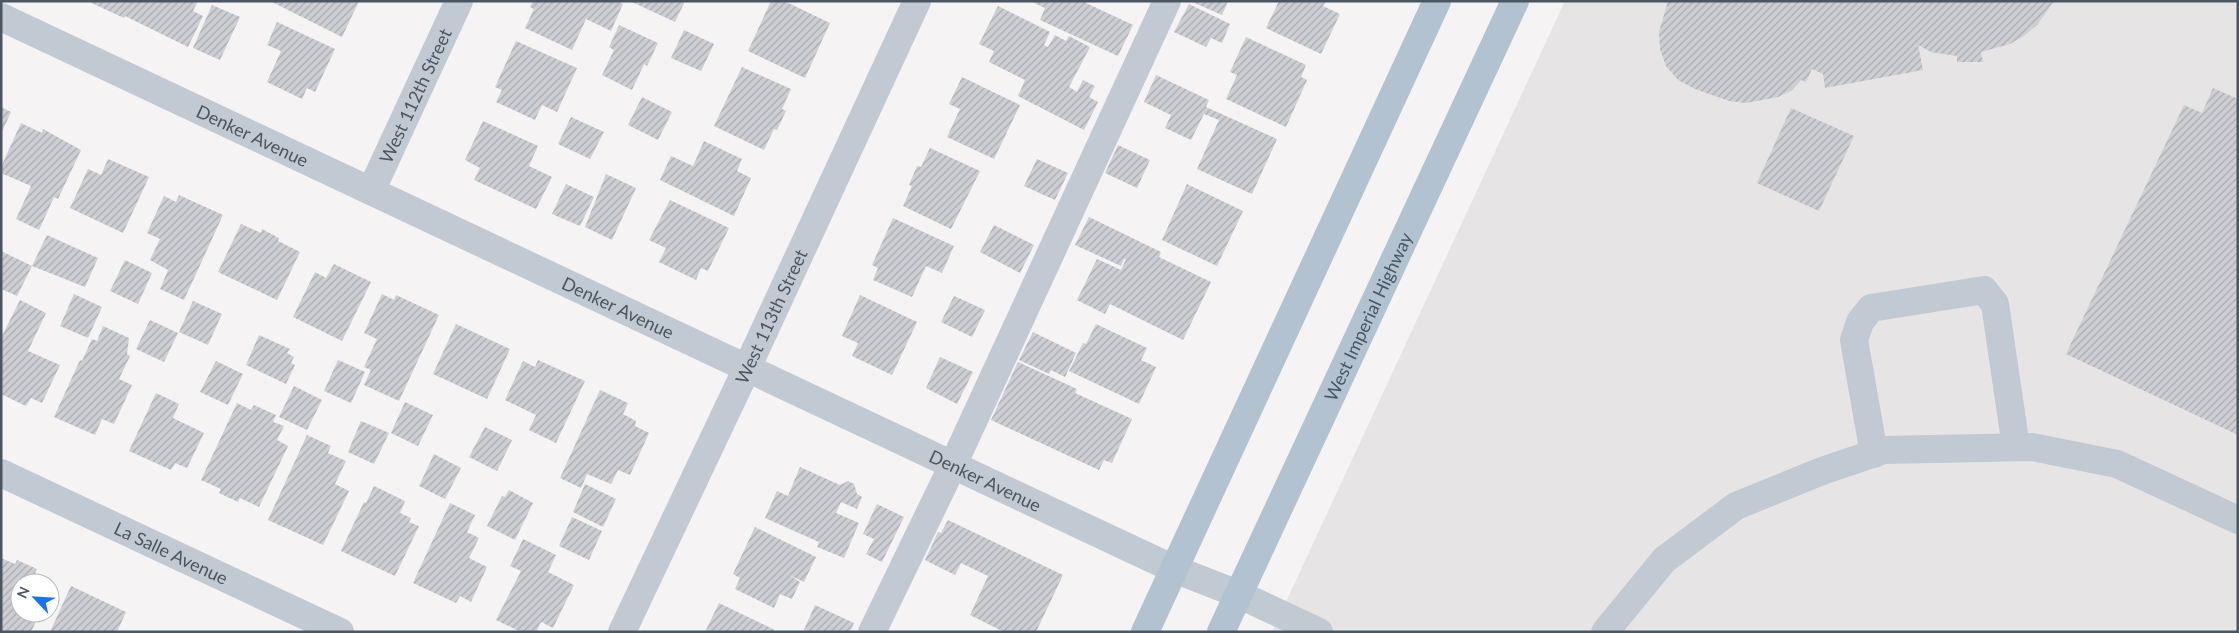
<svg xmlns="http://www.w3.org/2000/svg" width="2239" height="633" font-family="Lato,sans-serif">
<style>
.education{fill:#e6e4e5}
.building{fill:url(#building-hatch)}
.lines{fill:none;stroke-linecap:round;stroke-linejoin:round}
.minor{stroke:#c1cad2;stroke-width:28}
.major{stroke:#b3c2d1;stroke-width:28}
.labels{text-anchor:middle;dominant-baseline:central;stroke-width:5;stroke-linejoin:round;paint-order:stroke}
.street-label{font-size:18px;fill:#4a5661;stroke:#fff}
</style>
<defs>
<pattern id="building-hatch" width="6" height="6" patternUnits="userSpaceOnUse" patternTransform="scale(1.25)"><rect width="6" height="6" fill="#cdcfd5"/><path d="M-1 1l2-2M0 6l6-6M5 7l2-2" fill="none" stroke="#a8abb0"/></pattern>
</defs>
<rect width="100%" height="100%" fill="#f5f3f3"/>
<path class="education" d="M 1565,1 L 2238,1 L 2238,632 L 1272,632 Z"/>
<g class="building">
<path d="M 87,1 L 198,1 L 193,11 L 203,16 L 188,47 L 125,16 L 124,18 Z"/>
<path d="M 270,1 L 359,1 L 342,37 Z"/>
<path d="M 533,1 L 617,1 L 623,4 L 611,31 L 586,19 L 572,50 L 525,28 L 534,9 L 530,7 Z"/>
<path d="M 630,1 L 685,1 L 675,22 Z"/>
<path d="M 771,1 L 784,1 L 830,23 L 805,78 L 748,51 Z"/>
<path d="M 1030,1 L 1086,1 L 1086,3 L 1133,25 L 1118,56 L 1040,20 L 1045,8 Z"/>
<path d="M 1190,1 L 1228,1 L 1222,15 Z"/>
<path d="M 1279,1 L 1326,1 L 1323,6 L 1340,14 L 1321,54 L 1266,28 Z"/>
<path d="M 1668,1 L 2054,1 L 2037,25 L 2025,35 L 2010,44 L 1981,52 L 1983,62 L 1957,62 L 1957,56 L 1931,52 L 1918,45 L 1923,70 L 1825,88 L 1823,74 L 1812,69 L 1806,82 L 1801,80 L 1791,91 L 1778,97 L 1746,103 L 1729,101 L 1695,89 L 1678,80 L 1666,66 L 1660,49 L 1659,32 Z"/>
<path d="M 1189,4 L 1230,24 L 1222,43 L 1211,38 L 1206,47 L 1174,32 Z"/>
<path d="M 212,5 L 240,17 L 220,60 L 193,48 Z"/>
<path d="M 998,6 L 1050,32 L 1044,45 L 1048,47 L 1055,35 L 1066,41 L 1069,36 L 1090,47 L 1069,87 L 1077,92 L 1083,80 L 1095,86 L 1089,97 L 1098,102 L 1084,130 L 1018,96 L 1025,80 L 989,62 L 994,51 L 979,44 Z"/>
<path d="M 277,22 L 335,49 L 315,92 L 307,88 L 302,99 L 267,82 L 281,51 L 267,45 Z"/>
<path d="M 619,25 L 658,43 L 647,66 L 644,64 L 632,90 L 602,75 L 614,50 L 609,47 Z"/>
<path d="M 684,30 L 714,44 L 701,71 L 671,58 Z"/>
<path d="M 1246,37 L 1306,65 L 1301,77 L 1307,80 L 1286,127 L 1226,99 L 1237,75 L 1230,72 Z"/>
<path d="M 516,41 L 577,68 L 557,112 L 542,105 L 535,120 L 496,102 L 502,90 L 495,87 Z"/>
<path d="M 742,67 L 791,89 L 782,109 L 786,111 L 777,130 L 774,129 L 764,150 L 714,126 Z"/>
<path d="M 1156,75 L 1209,100 L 1206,107 L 1277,139 L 1252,194 L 1197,169 L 1219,120 L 1204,114 L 1191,140 L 1165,128 L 1171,115 L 1144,102 Z"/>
<path d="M 962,77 L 1020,105 L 994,159 L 947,137 L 960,109 L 949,104 Z"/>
<path d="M 2213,88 L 2238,99 L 2238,435 L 2066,354 L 2184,105 L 2202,113 Z"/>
<path d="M 642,97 L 672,112 L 658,140 L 628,125 Z"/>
<path d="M 1,107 L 11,112 L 1,134 Z"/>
<path d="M 1791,108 L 1854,136 L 1819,211 L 1757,183 Z"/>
<path d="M 571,117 L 604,132 L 590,159 L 558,144 Z"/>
<path d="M 483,121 L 538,146 L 529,166 L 552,177 L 536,209 L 474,180 L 480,168 L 465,160 Z"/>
<path d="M 21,123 L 42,133 L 43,129 L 81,150 L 58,199 L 54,197 L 39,230 L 16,219 L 31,186 L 1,173 L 1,167 Z"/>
<path d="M 704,141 L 742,159 L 737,171 L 751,178 L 734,216 L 660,180 L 671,156 L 693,166 Z"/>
<path d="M 1118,145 L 1150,160 L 1137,188 L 1105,173 Z"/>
<path d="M 930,148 L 980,171 L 951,229 L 903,206 L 912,186 L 909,185 L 917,166 L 921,167 Z"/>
<path d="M 108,159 L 149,177 L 123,233 L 70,208 L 88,169 L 101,175 Z"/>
<path d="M 1037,159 L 1068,173 L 1055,200 L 1024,186 Z"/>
<path d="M 606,174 L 636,188 L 612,240 L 585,227 Z"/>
<path d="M 566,184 L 594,197 L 580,226 L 552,214 Z"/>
<path d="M 1187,184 L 1243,211 L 1217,266 L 1162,240 Z"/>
<path d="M 179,195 L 223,215 L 184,300 L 160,289 L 168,270 L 150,260 L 160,239 L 147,233 L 164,196 L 176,202 Z"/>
<path d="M 670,200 L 729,228 L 708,271 L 701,268 L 696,280 L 659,262 L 666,248 L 649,240 Z"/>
<path d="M 1089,217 L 1161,252 L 1159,257 L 1211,282 L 1183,340 L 1110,304 L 1105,314 L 1077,300 L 1097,259 L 1121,270 L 1126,259 L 1124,259 L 1121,266 L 1075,245 Z"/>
<path d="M 893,218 L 954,246 L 942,273 L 926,266 L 912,297 L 873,280 L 878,268 L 872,265 Z"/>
<path d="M 241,224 L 261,233 L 262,229 L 279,238 L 278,241 L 300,252 L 277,300 L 218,272 Z"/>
<path d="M 994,225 L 1034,245 L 1020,273 L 980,252 Z"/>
<path d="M 47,235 L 98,258 L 85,287 L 32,266 Z"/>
<path d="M 1,251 L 32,266 L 17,296 L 1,289 Z"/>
<path d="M 125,260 L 152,273 L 138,304 L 110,291 Z"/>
<path d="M 334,264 L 371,282 L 342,341 L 293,317 L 315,272 L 326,278 Z"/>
<path d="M 74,294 L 102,307 L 88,338 L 60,326 Z"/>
<path d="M 382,294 L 394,300 L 396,295 L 439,315 L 399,401 L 364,385 L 371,370 L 364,367 L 377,339 L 364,333 Z"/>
<path d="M 860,295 L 917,322 L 892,375 L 852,356 L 858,343 L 842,336 Z"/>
<path d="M 954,296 L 985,310 L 972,337 L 941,322 Z"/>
<path d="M 20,300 L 46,313 L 28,351 L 60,365 L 42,403 L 31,398 L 26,406 L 1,394 L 1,338 Z"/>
<path d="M 193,301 L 222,314 L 208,345 L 179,332 Z"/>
<path d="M 150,320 L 178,333 L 164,362 L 136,349 Z"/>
<path d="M 456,324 L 510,349 L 487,399 L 433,374 Z"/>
<path d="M 1096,324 L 1147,348 L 1141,360 L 1156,367 L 1139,404 L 1069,371 L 1083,343 L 1086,344 Z"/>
<path d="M 103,326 L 129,338 L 127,354 L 130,356 L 119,379 L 132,385 L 114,424 L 102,419 L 95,435 L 54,417 L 80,360 L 82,361 L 92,339 L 97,341 Z"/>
<path d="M 1033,332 L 1076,353 L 1065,377 L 1051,370 L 1049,374 L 1019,360 Z"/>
<path d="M 259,335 L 290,349 L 287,353 L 294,357 L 291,363 L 295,365 L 286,384 L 246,365 Z"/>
<path d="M 940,357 L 973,372 L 957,404 L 926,388 Z"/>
<path d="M 338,360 L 365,372 L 351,403 L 324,391 Z"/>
<path d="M 538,360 L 585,381 L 556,443 L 529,430 L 536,415 L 505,400 L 523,361 L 535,367 Z"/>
<path d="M 216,361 L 243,374 L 228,405 L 200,392 Z"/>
<path d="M 1018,362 L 1077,389 L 1075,393 L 1132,419 L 1112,463 L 1104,460 L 1099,470 L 991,420 Z"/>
<path d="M 294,386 L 322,400 L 307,430 L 279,417 Z"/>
<path d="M 600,390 L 628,403 L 623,414 L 636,421 L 635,426 L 649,433 L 630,475 L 618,470 L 611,484 L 587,474 L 581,488 L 560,478 Z"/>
<path d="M 156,393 L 179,404 L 173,418 L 204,433 L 187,468 L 175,463 L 171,470 L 129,451 Z"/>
<path d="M 405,402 L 433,415 L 418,446 L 391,433 Z"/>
<path d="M 237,403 L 251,410 L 254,405 L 276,415 L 273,422 L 284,426 L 277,440 L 288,446 L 259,507 L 240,498 L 238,502 L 219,493 L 221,489 L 201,480 Z"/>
<path d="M 361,421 L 389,433 L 374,464 L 348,452 Z"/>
<path d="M 485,427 L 512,440 L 497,471 L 469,457 Z"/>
<path d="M 307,435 L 331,446 L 328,453 L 346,461 L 335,484 L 349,491 L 323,545 L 268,520 Z"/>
<path d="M 434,454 L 461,468 L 445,499 L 419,486 Z"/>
<path d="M 800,467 L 840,485 L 848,481 L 854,484 L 857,494 L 862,497 L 857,509 L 841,502 L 836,513 L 859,523 L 844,558 L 817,547 L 819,542 L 765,518 L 777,491 L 788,496 Z"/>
<path d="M 585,484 L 616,499 L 603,527 L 573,512 Z"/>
<path d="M 374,486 L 405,501 L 400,513 L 411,518 L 409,522 L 419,526 L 395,576 L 341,551 L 364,502 L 366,503 Z"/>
<path d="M 509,490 L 533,503 L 515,540 L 487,526 L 502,496 L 505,497 Z"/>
<path d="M 450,503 L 475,515 L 467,532 L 479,538 L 469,558 L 487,567 L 471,602 L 460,596 L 456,603 L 413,583 Z"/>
<path d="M 877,504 L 904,517 L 882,562 L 866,554 L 874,539 L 863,534 Z"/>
<path d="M 572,517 L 602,531 L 589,560 L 559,546 Z"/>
<path d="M 948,520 L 1063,575 L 1036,632 L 1004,632 L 970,615 L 988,576 L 961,563 L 955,575 L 925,560 L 938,532 L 941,533 Z"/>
<path d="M 755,527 L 816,557 L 804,582 L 789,575 L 800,582 L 792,599 L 780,594 L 774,608 L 735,589 L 740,578 L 733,574 Z"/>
<path d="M 523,539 L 556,555 L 548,572 L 574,585 L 553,628 L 541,622 L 536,632 L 521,632 L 496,620 L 521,571 L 510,566 Z"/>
<path d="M 1,558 L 15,564 L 17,560 L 37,569 L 35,573 L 54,582 L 50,591 L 50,583 L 20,583 L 20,613 L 40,613 L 31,632 L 1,632 Z"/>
<path d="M 71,586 L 126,612 L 117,632 L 50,632 Z"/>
<path d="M 719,603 L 773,629 L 776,632 L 705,632 Z"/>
<path d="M 815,605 L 854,623 L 850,632 L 803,632 Z"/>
</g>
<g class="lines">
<g class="minor">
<path id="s1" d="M 1,17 L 1127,547 L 1174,569 L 1238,594 L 1319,632"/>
<path id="s2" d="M 371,191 L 459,1"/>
<path d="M 1874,454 L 1854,340 L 1860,322 L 1871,308 L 1984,290 L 1995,304 L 2016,447"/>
<path id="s3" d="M 1,473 L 340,632"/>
<path id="s4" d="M 622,632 L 747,368 L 917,1"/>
<path d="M 872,632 L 953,465 L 1167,1"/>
<path d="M 1605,632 L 1664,560 L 1736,506 L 1822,471 L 1884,450 L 2032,447 L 2117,464 L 2238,520"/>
</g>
<g class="major">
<path d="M 1145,632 L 1437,1"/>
<path id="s5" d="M 1221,632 L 1515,1"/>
</g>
</g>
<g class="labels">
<g class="street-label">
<text stroke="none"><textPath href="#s2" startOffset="105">West 112th Street</textPath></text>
<text stroke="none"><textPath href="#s1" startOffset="278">Denker Avenue</textPath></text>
<text stroke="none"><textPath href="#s1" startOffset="682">Denker Avenue</textPath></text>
<text stroke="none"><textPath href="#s5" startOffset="348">West Imperial Highway</textPath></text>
<text stroke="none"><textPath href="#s4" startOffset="349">West 113th Street</textPath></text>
<text stroke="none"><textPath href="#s1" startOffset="1088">Denker Avenue</textPath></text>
<text stroke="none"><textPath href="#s3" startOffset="188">La Salle Avenue</textPath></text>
</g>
</g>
<rect width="2239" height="633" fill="none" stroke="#4a5661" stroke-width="5"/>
<g transform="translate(35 598) rotate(295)"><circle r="24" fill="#ffffff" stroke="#b7bbc0"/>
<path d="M0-4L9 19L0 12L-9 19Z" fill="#1a73e8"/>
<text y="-8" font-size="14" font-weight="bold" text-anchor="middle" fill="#4a5661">N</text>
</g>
</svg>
